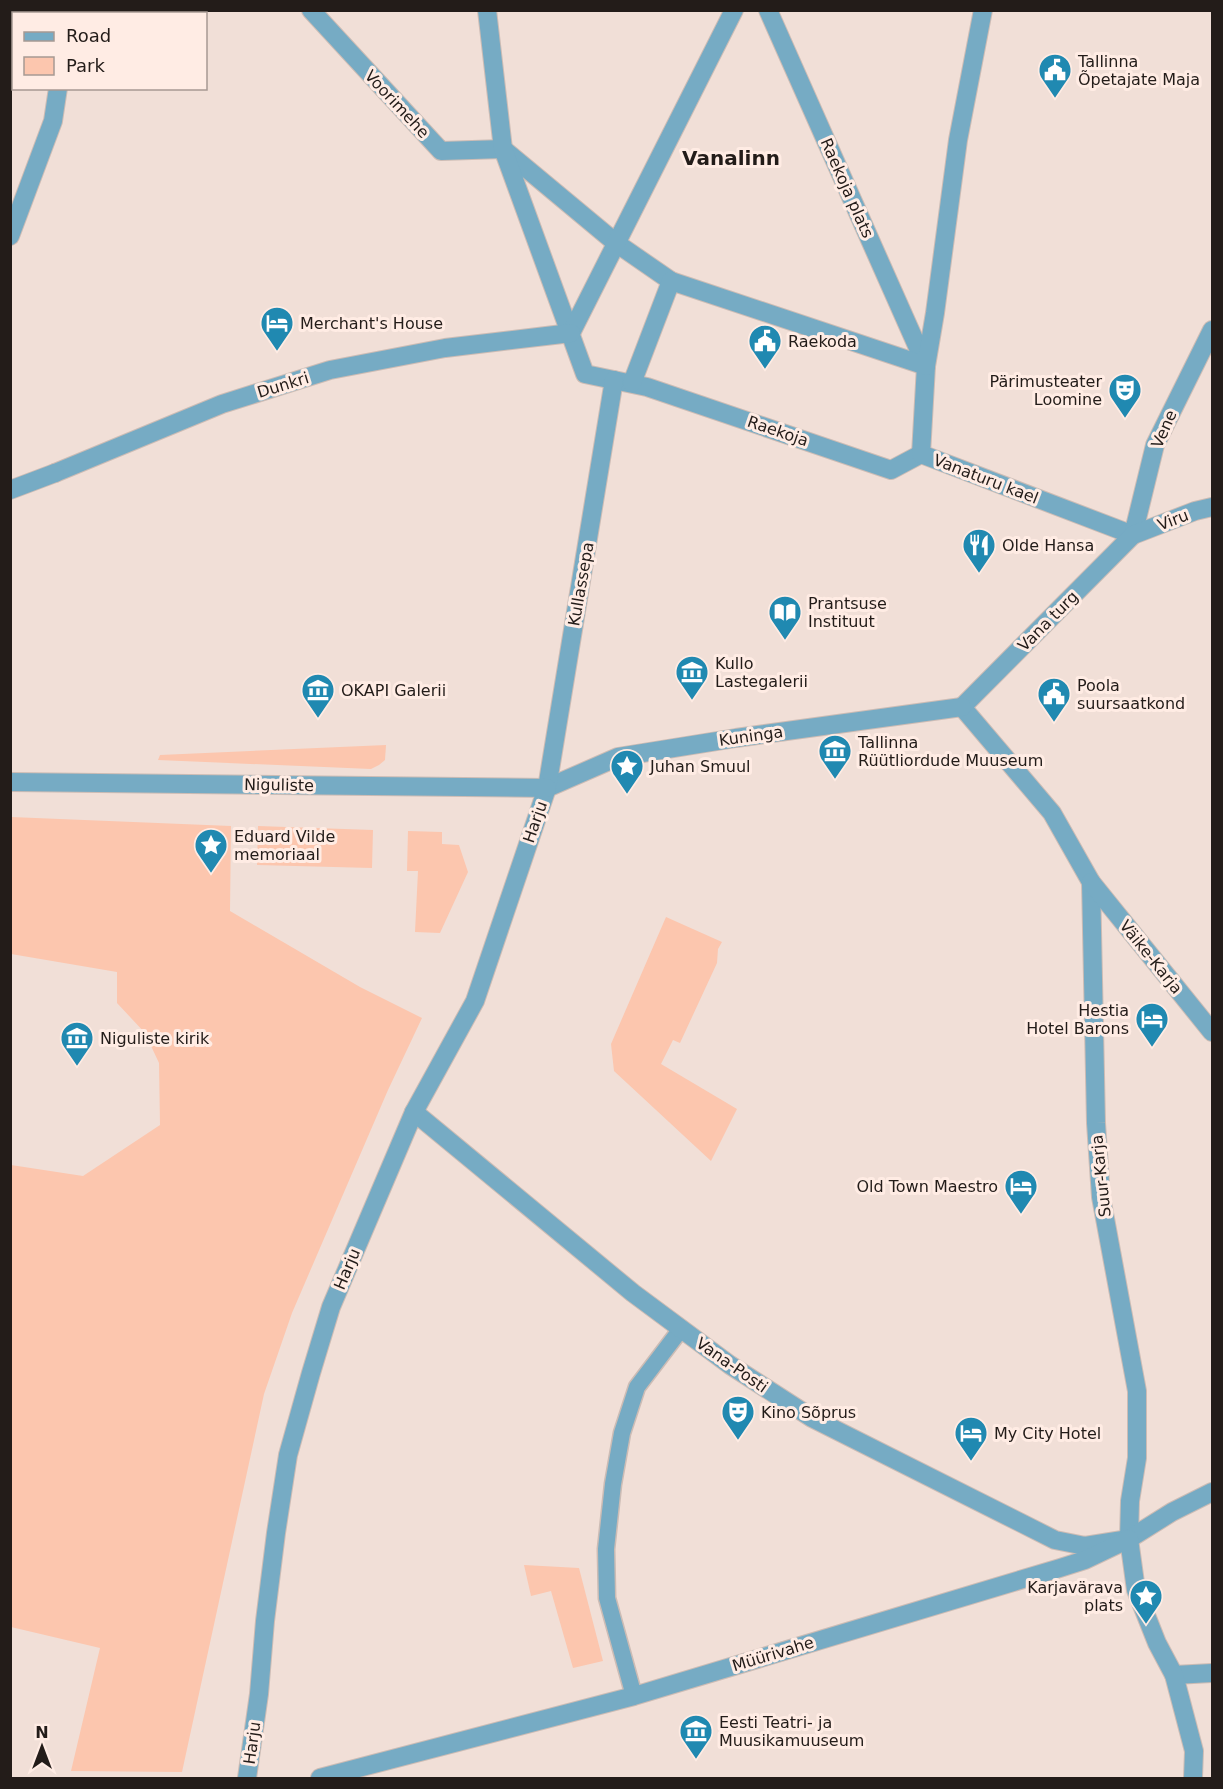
<svg xmlns="http://www.w3.org/2000/svg" width="1223" height="1789" font-family="'DejaVu Sans',sans-serif">
<style>
.green{fill:#fcc6ae}
.lines{fill:none;stroke-linecap:round;stroke-linejoin:round}
.service-casing{stroke:#ccbcb5;stroke-width:19}
.pedestrian-casing{stroke:#ccbcb5;stroke-width:20}
.minor-casing{stroke:#ccbcb5;stroke-width:20}
.service{stroke:#76abc4;stroke-width:16}
.pedestrian{stroke:#76abc4;stroke-width:18}
.minor{stroke:#76abc4;stroke-width:18}
.labels{text-anchor:middle;dominant-baseline:central;stroke-width:6;stroke-linejoin:round;paint-order:stroke}
.poi-label{font-size:16px;fill:#231c19;stroke:#ffece4;text-anchor:start}
.street-label{font-size:16px;fill:#231c19;stroke:#ffece4}
.quarter-label{font-size:20px;font-weight:bold;fill:#231c19;stroke:#ffece4}
</style>
<rect width="100%" height="100%" fill="#f1dfd7"/>
<g class="green">
<path d="M 386,745 L 385,760 L 379,765 L 371,769 L 158,760 L 160,755 Z"/>
<path d="M 11,817 L 231,826 L 230,911 L 360,987 L 422,1018 L 388,1090 L 292,1313 L 264,1394 L 182,1772 L 71,1771 L 100,1648 L 11,1627 L 11,1165 L 83,1176 L 160,1125 L 159,1063 L 145,1033 L 117,1003 L 117,972 L 11,954 Z"/>
<path d="M 258,826 L 373,830 L 372,868 L 257,865 Z"/>
<path d="M 408,831 L 442,832 L 442,844 L 459,845 L 468,872 L 440,933 L 415,932 L 418,871 L 407,871 Z"/>
<path d="M 666,917 L 722,942 L 718,949 L 717,963 L 680,1043 L 673,1040 L 661,1064 L 737,1109 L 711,1161 L 614,1071 L 611,1044 Z"/>
<path d="M 524,1565 L 579,1568 L 603,1661 L 573,1668 L 551,1591 L 531,1596 Z"/>
</g>
<g class="lines">
<g class="service-casing">
<path id="service" d="M 634,1696 L 607,1598 L 606,1549 L 613,1484 L 622,1433 L 637,1387 L 681,1329"/>
</g>
<g class="pedestrian-casing">
<g id="pedestrian">
<path d="M 311,10 L 441,151 L 503,149 L 616,243 L 671,281"/>
<path d="M 487,10 L 503,149 L 585,374 L 647,387 L 891,470 L 921,454"/>
<path d="M 768,10 L 926,366 L 921,454 L 1133,535"/>
<path d="M 571,333 L 734,10"/>
<path d="M 632,383 L 671,281 L 926,366 L 935,313 L 958,140 L 983,10"/>
<path d="M 55,473 L 222,404 L 330,370 L 445,348 L 571,333"/>
<path d="M 1133,535 L 1155,445 L 1212,330"/>
<path d="M 962,707 L 1052,813 L 1091,882 L 1096,1123 L 1101,1197 L 1137,1391 L 1137,1458 L 1130,1501 L 1129,1539"/>
<path d="M 962,707 L 1133,535 L 1195,511 L 1212,507"/>
<path d="M 547,788 L 618,757 L 736,738 L 962,707"/>
<path d="M 1091,882 L 1212,1032"/>
<path d="M 414,1112 L 633,1293 L 730,1365 L 812,1418 L 1055,1540 L 1085,1546 L 1129,1539 L 1172,1512 L 1212,1492"/>
<path d="M 247,1778 L 259,1694 L 265,1621 L 276,1533 L 288,1455 L 311,1373 L 331,1307 L 414,1112 L 475,1001 L 547,788 L 614,380"/>
</g>
</g>
<g class="minor-casing">
<g id="minor">
<path d="M 65,10 L 65,14"/>
<path d="M 10,236 L 53,121 L 58,88"/>
<path d="M 10,490 L 55,473"/>
<path d="M 10,782 L 547,788"/>
<path d="M 1174,1675 L 1212,1673"/>
<path d="M 320,1778 L 634,1696 L 1060,1568 L 1085,1560 L 1129,1539 L 1136,1590 L 1157,1643 L 1174,1675 L 1194,1751 L 1193,1778"/>
</g>
</g>
<use href="#service" class="service"/>
<use href="#pedestrian" class="pedestrian"/>
<use href="#minor" class="minor"/>
</g>
<defs>
<g id="civic-pin" transform="scale(1.725)"><path d="M0 17L-7.5 6A9.5 9.5 0 1 1 7.5 6Z" fill="#2089b1" stroke="#ffece4"/><path d="M-.6-6.5H3V-4.5H.6V-3L4-1V1h2V6H-6V1h2V-1L-.6-3ZM-1.2 2.5V6h2.4V2.5Z" fill="#fff"/></g>
<g id="hotel-pin" transform="scale(1.725)"><path d="M0 17L-7.5 6A9.5 9.5 0 1 1 7.5 6Z" fill="#2089b1" stroke="#ffece4"/><path d="M-6-4.5h1.5V1H6V5H4.5V3h-9V5H-6ZM-4 0a1.8 1.8 0 1 1 3.6 0ZM.5 0V-2.5h3Q6-2.5 6 0Z" fill="#fff"/></g>
<g id="theatre-pin" transform="scale(1.725)"><path d="M0 17L-7.5 6A9.5 9.5 0 1 1 7.5 6Z" fill="#2089b1" stroke="#ffece4"/><path d="M-5-5.5Q0-4 5-5.5V0Q5 5 0 6Q-5 5-5 0ZM-3.3-2.5H-1v1.5H-3.3ZM1-2.5H3.3v1.5H1ZM-2.8 1Q0 5.5 2.8 1Z" fill="#fff"/></g>
<g id="restaurant-pin" transform="scale(1.725)"><path d="M0 17L-7.5 6A9.5 9.5 0 1 1 7.5 6Z" fill="#2089b1" stroke="#ffece4"/><path d="M-5-6h1v4h1v-4h1v4h1v-4h1v5L-1.5 .5V6h-2V.5L-5-1ZM5-6V6H3V1.5H1.5Q1.5-4 5-6Z" fill="#fff"/></g>
<g id="library-pin" transform="scale(1.725)"><path d="M0 17L-7.5 6A9.5 9.5 0 1 1 7.5 6Z" fill="#2089b1" stroke="#ffece4"/><path d="M-6-4Q-3-5.5-.7-3.5V5Q-3 3-6 4ZM6-4Q3-5.5 .7-3.5V5Q3 3 6 4Z" fill="#fff"/></g>
<g id="museum-pin" transform="scale(1.725)"><path d="M0 17L-7.5 6A9.5 9.5 0 1 1 7.5 6Z" fill="#2089b1" stroke="#ffece4"/><path d="M0-6L6-3V-2H-6V-3ZM-5-1h2V3h-2ZM-1-1h2V3h-2ZM3-1h2V3H3ZM-6 4H6V6H-6Z" fill="#fff"/></g>
<g id="sight-pin" transform="scale(1.725)"><path d="M0 17L-7.5 6A9.5 9.5 0 1 1 7.5 6Z" fill="#2089b1" stroke="#ffece4"/><path d="M0-6L1.8-2.2L6-1.7L2.9 1.2L3.7 5.4L0 3.3L-3.7 5.4L-2.9 1.2L-6-1.7L-1.8-2.2Z" fill="#fff"/></g>
</defs>
<g fill-rule="evenodd">
<use href="#civic-pin" x="1055" y="70"/>
<use href="#hotel-pin" x="277" y="323"/>
<use href="#civic-pin" x="765" y="341"/>
<use href="#theatre-pin" x="1125" y="390"/>
<use href="#restaurant-pin" x="979" y="545"/>
<use href="#library-pin" x="785" y="612"/>
<use href="#museum-pin" x="692" y="672"/>
<use href="#museum-pin" x="318" y="690"/>
<use href="#civic-pin" x="1054" y="694"/>
<use href="#museum-pin" x="835" y="751"/>
<use href="#sight-pin" x="627" y="766"/>
<use href="#sight-pin" x="211" y="845"/>
<use href="#hotel-pin" x="1152" y="1019"/>
<use href="#museum-pin" x="77" y="1038"/>
<use href="#hotel-pin" x="1021" y="1186"/>
<use href="#theatre-pin" x="738" y="1412"/>
<use href="#hotel-pin" x="971" y="1433"/>
<use href="#sight-pin" x="1146" y="1596"/>
<use href="#museum-pin" x="696" y="1731"/>
</g>
<g class="labels">
<g class="poi-label">
<text x="1078" y="61">Tallinna<tspan x="1078" dy="18">Õpetajate Maja</tspan></text>
<text x="300" y="323">Merchant's House</text>
<text x="788" y="341">Raekoda</text>
<text x="1102" y="381" text-anchor="end">Pärimusteater<tspan x="1102" dy="18">Loomine</tspan></text>
<text x="1002" y="545">Olde Hansa</text>
<text x="808" y="603">Prantsuse<tspan x="808" dy="18">Instituut</tspan></text>
<text x="715" y="663">Kullo<tspan x="715" dy="18">Lastegalerii</tspan></text>
<text x="1077" y="685">Poola<tspan x="1077" dy="18">suursaatkond</tspan></text>
<text x="341" y="690">OKAPI Galerii</text>
<text x="858" y="742">Tallinna<tspan x="858" dy="18">Rüütliordude Muuseum</tspan></text>
<text x="650" y="766">Juhan Smuul</text>
<text x="234" y="836">Eduard Vilde<tspan x="234" dy="18">memoriaal</tspan></text>
<text x="1129" y="1010" text-anchor="end">Hestia<tspan x="1129" dy="18">Hotel Barons</tspan></text>
<text x="100" y="1038">Niguliste kirik</text>
<text x="998" y="1186" text-anchor="end">Old Town Maestro</text>
<text x="761" y="1412">Kino Sõprus</text>
<text x="994" y="1433">My City Hotel</text>
<text x="1123" y="1587" text-anchor="end">Karjavärava<tspan x="1123" dy="18">plats</tspan></text>
<text x="719" y="1722">Eesti Teatri- ja<tspan x="719" dy="18">Muusikamuuseum</tspan></text>
</g>
<g class="street-label">
<text transform="translate(397 104) rotate(47)">Voorimehe</text>
<text transform="translate(847 188) rotate(66)">Raekoja plats</text>
<text transform="translate(283 385) rotate(-17)">Dunkri</text>
<text transform="translate(1164 429) rotate(-66)">Vene</text>
<text transform="translate(778 431) rotate(19)">Raekoja</text>
<text transform="translate(986 479) rotate(21)">Vanaturu kael</text>
<text transform="translate(1173 520) rotate(-21)">Viru</text>
<text transform="translate(581 584) rotate(-80)">Kullassepa</text>
<text transform="translate(1048 621) rotate(-45)">Vana turg</text>
<text transform="translate(751 736) rotate(-8)">Kuninga</text>
<text transform="translate(279 785) rotate(1)">Niguliste</text>
<text transform="translate(535 822) rotate(-71)">Harju</text>
<text transform="translate(1151 957) rotate(51)">Väike-Karja</text>
<text transform="translate(1101 1176) rotate(-96)">Suur-Karja</text>
<text transform="translate(347 1269) rotate(-67)">Harju</text>
<text transform="translate(732 1365) rotate(35)">Vana-Posti</text>
<text transform="translate(773 1654) rotate(-17)">Müürivahe</text>
<text transform="translate(252 1743) rotate(-82)">Harju</text>
</g>
<g class="quarter-label">
<text x="731" y="158">Vanalinn</text>
</g>
</g>
<rect width="1223" height="1789" fill="none" stroke="#231c19" stroke-width="24"/>
<rect x="12" y="12" width="195" height="78" fill="#ffece4" stroke="#a79993" stroke-width="1.5"/>
<rect x="24" y="32" width="30" height="9" fill="#76abc4" stroke="#a79993" stroke-width="1.5"/>
<text x="66" y="42" font-size="18" fill="#231c19">Road</text>
<rect x="24" y="57" width="30" height="18" fill="#fcc6ae" stroke="#a79993" stroke-width="1.5"/>
<text x="66" y="72" font-size="18" fill="#231c19">Park</text>
<g transform="translate(42 1747)" stroke="#ffece4" stroke-width="4.5" paint-order="stroke">
<path d="M0-4.5L10 22L0 15L-10 22Z" fill="#231c19"/>
<text y="-9" font-size="16" font-weight="bold" text-anchor="middle" fill="#231c19">N</text>
</g>
</svg>
